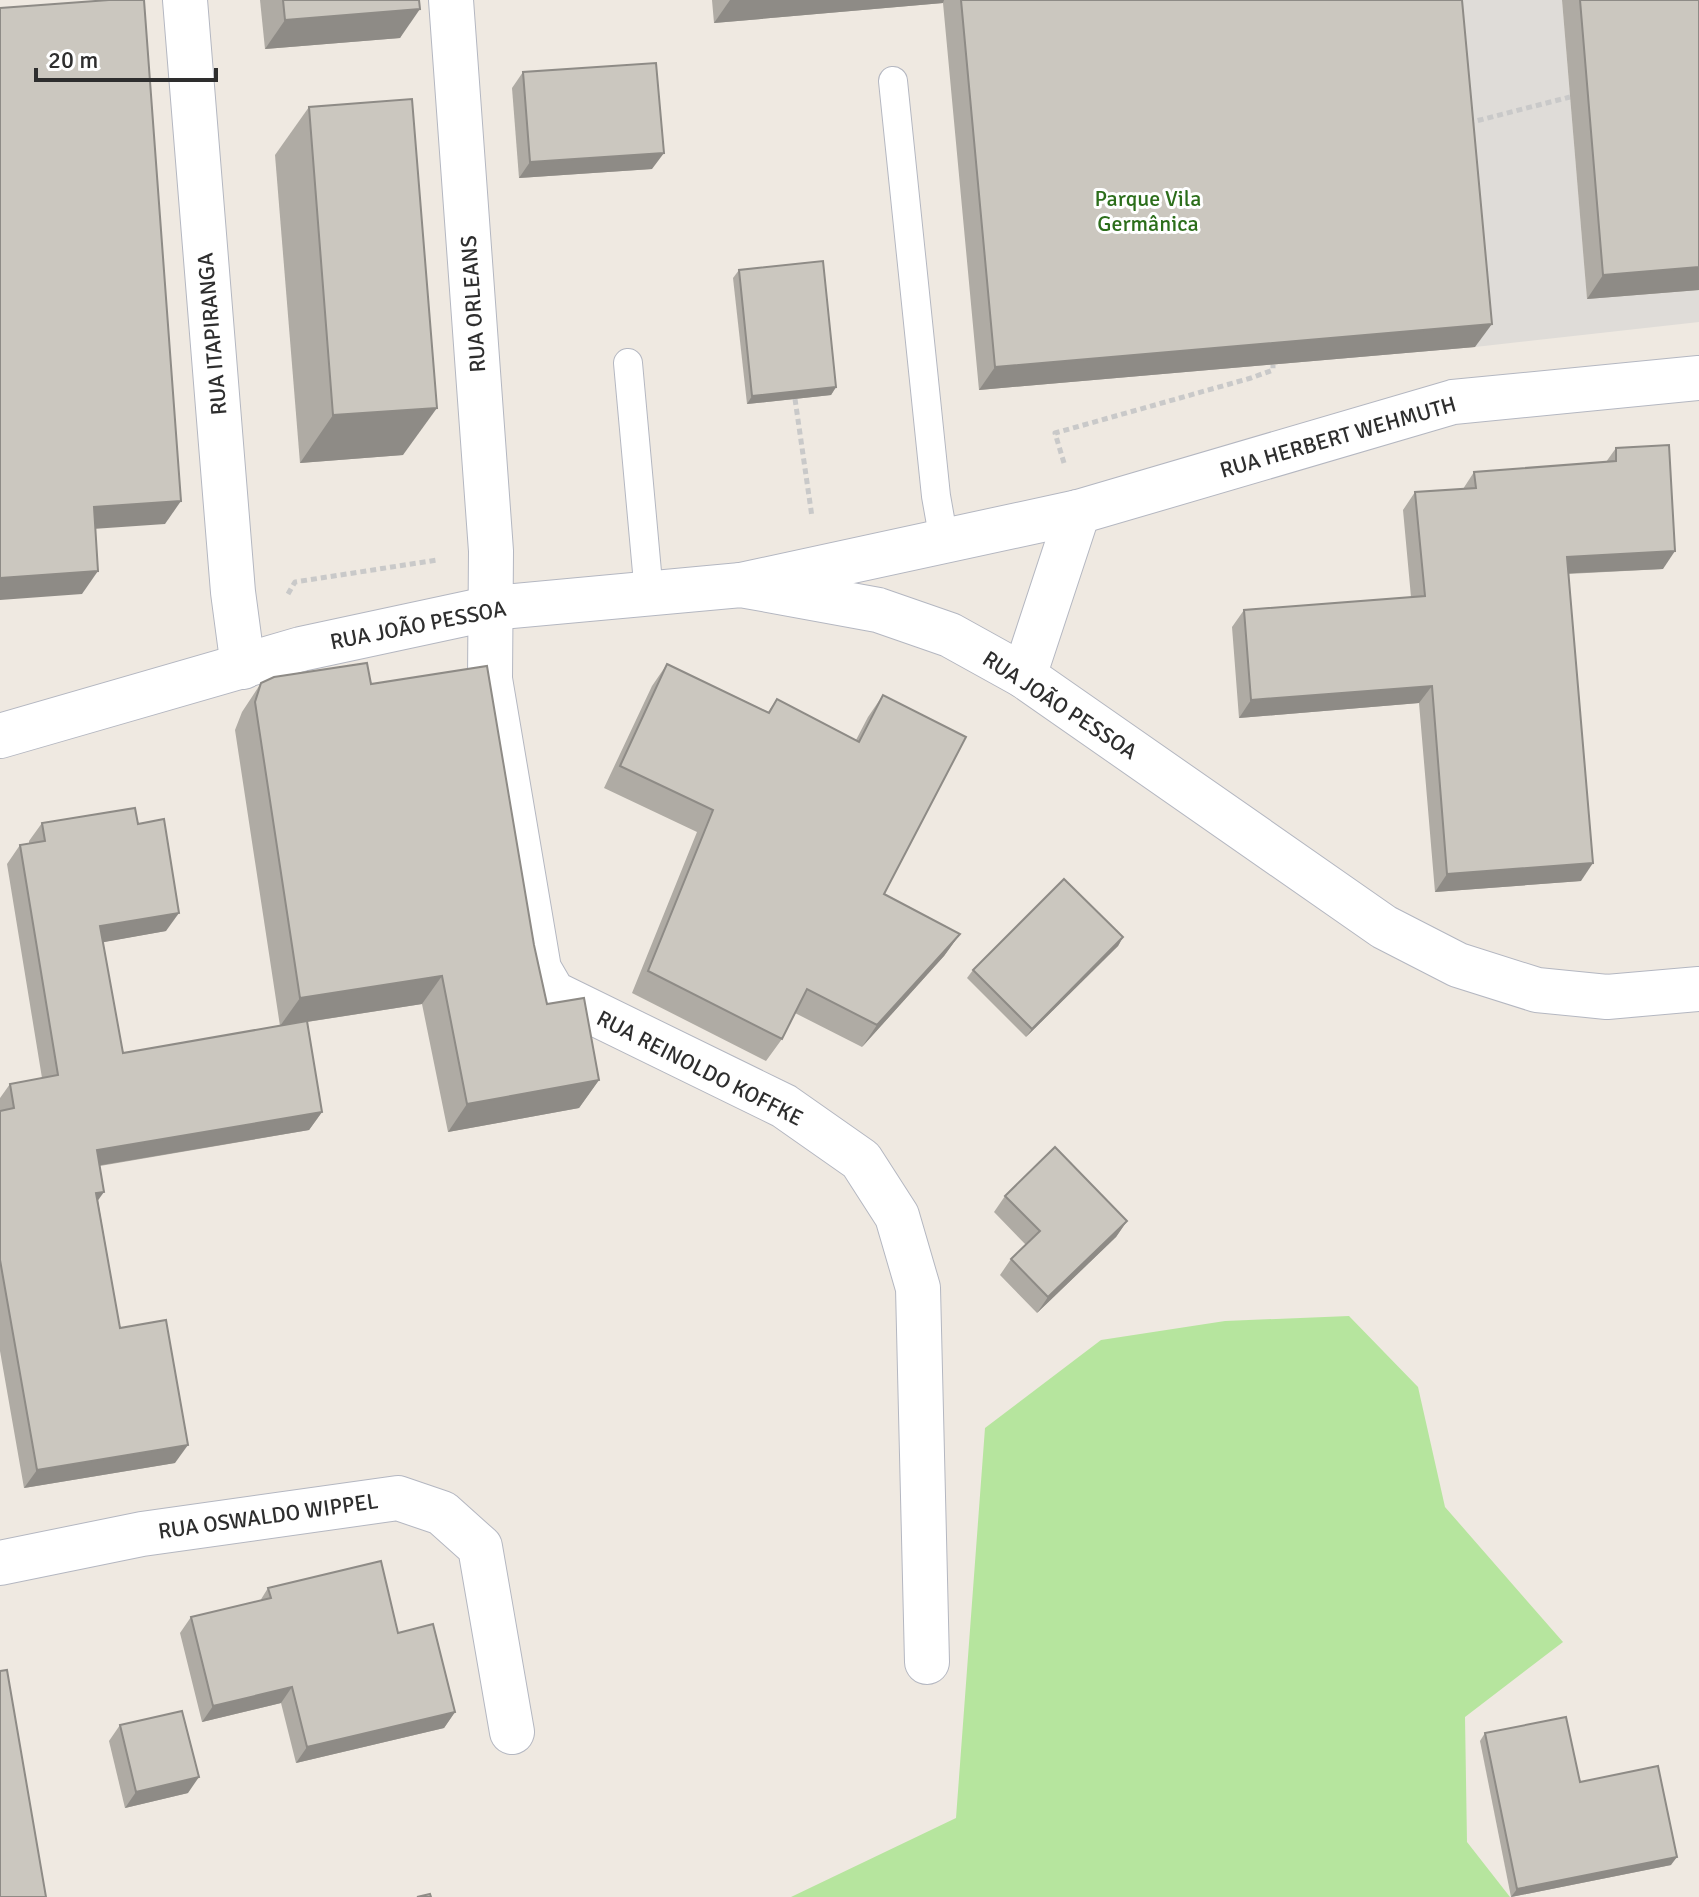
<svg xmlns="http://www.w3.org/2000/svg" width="1699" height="1897" font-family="Signika,sans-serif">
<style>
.green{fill:#b6e59e}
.plaza{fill:#dfdcd8}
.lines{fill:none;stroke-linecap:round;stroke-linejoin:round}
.service-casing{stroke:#b4b7c1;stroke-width:30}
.minor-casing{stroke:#b4b7c1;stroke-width:46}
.tertiary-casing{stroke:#b4b7c1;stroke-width:46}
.secondary-casing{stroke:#b4b7c1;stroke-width:46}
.path{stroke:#c9c9c9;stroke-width:5;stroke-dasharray:6 4;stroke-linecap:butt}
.service{stroke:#fff;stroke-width:28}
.minor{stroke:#fff;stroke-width:44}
.tertiary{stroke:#fff;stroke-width:44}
.secondary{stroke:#fff;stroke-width:44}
.wall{fill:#afaba4}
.shaded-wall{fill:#8e8b86}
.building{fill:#cbc7bf;stroke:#8e8b86;stroke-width:2}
.labels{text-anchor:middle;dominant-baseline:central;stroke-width:6;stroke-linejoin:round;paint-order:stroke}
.park-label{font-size:22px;fill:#2c6e1b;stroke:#fff}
.street-label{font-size:22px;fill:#2e2e2e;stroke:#fff}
</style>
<rect width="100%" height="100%" fill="#efe9e1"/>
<path class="green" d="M 1349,1316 L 1418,1387 L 1445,1507 L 1563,1642 L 1465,1717 L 1467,1842 L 1510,1897 L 791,1897 L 956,1818 L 985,1428 L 1101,1340 L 1225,1321 Z"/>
<path class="plaza" d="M 1443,0 L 1562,0 L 1587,298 L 1699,290 L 1699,322 L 1475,347 Z"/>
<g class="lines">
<g class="service-casing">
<g id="service">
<path d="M 893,81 L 936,496 L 944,541"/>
<path d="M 628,363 L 649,594"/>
</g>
</g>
<g class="minor-casing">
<g id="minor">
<path d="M 451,0 L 491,551 L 490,679 L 539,969 L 553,993 L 784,1106 L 861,1160 L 897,1216 L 918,1288 L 927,1662"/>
<path d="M 0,1563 L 142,1534 L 398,1498 L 442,1513 L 480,1547 L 512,1732"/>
</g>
</g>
<g class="tertiary-casing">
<g id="tertiary">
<path d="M 185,0 L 233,592 L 243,667"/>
<path d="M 741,585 L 1078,512 L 1453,402 L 1699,378"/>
<path d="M 1024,676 L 1078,512"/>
</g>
</g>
<g class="secondary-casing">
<path id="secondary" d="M 0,736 L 301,649 L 492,608 L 741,585 L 878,610 L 950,635 L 1024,676 L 1384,927 L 1458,965 L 1537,990 L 1607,997 L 1699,989"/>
</g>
<g class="path">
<path d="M 1468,123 L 1570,97"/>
<path d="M 795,399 L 812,517"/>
<path d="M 1064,463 L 1055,433 L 1251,378 L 1273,370 L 1273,365"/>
<path d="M 288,594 L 295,582 L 437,560"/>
</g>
<use href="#service" class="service"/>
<use href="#minor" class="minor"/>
<use href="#tertiary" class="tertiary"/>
<use href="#secondary" class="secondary"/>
</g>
<g class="wall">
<path d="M 260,0 L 419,0 L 400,38 L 265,49 Z"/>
<path d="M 712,0 L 1462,0 L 1475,347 L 979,390 L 943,3 L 714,23 Z"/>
<path d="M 1562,0 L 1699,0 L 1699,290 L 1587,299 Z"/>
<path d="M 523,72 L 652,169 L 519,178 L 512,88 Z"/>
<path d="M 309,107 L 403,455 L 300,463 L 275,155 Z"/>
<path d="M 739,270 L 836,387 L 831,395 L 747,404 L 733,278 Z"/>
<path d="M 1616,448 L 1663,569 L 1568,574 L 1581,881 L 1435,892 L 1419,703 L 1239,718 L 1232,627 L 1244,610 L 1411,597 L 1403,510 L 1415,492 L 1463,489 L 1474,472 L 1606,462 Z"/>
<path d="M 667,664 L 768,712 L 777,699 L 856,740 L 868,717 L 883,695 L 884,894 L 960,934 L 944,956 L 862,1047 L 795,1013 L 782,1039 L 766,1061 L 632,993 L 697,832 L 604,788 L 652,686 Z"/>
<path d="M 261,683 L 371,684 L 534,945 L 547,1004 L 599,1080 L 579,1108 L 448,1132 L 422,1004 L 307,1022 L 322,1112 L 309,1130 L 100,1166 L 98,1201 L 120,1328 L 175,1463 L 24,1488 L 0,1351 L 0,1098 L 10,1084 L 42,1078 L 7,864 L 20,845 L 29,844 L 29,841 L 42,823 L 138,824 L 166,931 L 103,942 L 123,1053 L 280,1026 L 235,730 L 242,712 Z"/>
<path d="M 1123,937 L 1118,946 L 1026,1037 L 967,978 L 973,970 Z"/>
<path d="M 1005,1196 L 1127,1221 L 1116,1237 L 1037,1313 L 1000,1275 L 1011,1259 L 1026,1245 L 994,1212 Z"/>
<path d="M 268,1588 L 398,1633 L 455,1712 L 444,1728 L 296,1763 L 281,1703 L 202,1722 L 180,1633 L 191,1617 L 260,1601 Z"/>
<path d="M 120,1725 L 188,1793 L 125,1808 L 109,1741 Z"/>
<path d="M 1485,1733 L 1580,1782 L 1671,1865 L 1511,1897 L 1480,1741 Z"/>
</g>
<g class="shaded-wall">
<path d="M 730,0 L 944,0 L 943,3 L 714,23 Z"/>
<path d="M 420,9 L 400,38 L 265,49 L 285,20 Z"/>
<path d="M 664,153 L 652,169 L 519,178 L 530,162 Z"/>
<path d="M 1699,267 L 1699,290 L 1587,299 L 1603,275 Z"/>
<path d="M 1492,324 L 1475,347 L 979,390 L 995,367 Z"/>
<path d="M 836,387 L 831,395 L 747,404 L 752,396 Z"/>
<path d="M 437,408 L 403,455 L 300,463 L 333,415 Z"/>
<path d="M 181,501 L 165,524 L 78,530 L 94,507 Z"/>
<path d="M 1675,551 L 1663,569 L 1555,574 L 1567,557 Z"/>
<path d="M 98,571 L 82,594 L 0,600 L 0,578 Z"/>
<path d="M 1432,686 L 1419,703 L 1239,718 L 1251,700 Z"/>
<path d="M 1593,863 L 1581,881 L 1435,892 L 1447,874 Z"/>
<path d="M 179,913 L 166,931 L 88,945 L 100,926 Z"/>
<path d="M 960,934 L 944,956 L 862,1047 L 877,1025 Z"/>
<path d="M 1123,937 L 1118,946 L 1026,1037 L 1032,1029 Z"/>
<path d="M 442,976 L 422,1004 L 280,1026 L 300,998 Z"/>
<path d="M 599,1080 L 579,1108 L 448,1132 L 467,1104 Z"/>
<path d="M 322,1112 L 309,1130 L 84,1168 L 97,1150 Z"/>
<path d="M 104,1192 L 91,1210 L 96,1193 Z"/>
<path d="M 1127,1221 L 1116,1237 L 1037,1313 L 1048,1297 Z"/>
<path d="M 188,1445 L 175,1463 L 24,1488 L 37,1470 Z"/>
<path d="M 292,1687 L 281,1703 L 202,1722 L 213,1706 Z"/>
<path d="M 455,1712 L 444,1728 L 296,1763 L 307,1747 Z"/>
<path d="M 199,1777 L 188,1793 L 125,1808 L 136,1792 Z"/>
<path d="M 1677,1857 L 1671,1865 L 1511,1897 L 1517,1889 Z"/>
</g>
<g class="building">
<path d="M 109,0 L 144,0 L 181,501 L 94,507 L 98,571 L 0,578 L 0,8 Z"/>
<path d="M 283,0 L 419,0 L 420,9 L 285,20 Z"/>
<path d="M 961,0 L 1462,0 L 1492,324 L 995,367 Z"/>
<path d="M 1580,0 L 1699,0 L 1699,267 L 1603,275 Z"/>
<path d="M 656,63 L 664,153 L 530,162 L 523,72 Z"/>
<path d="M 412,99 L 437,408 L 333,415 L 309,107 Z"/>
<path d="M 823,261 L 836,387 L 752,396 L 739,270 Z"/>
<path d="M 1669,445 L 1675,551 L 1567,557 L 1593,863 L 1447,874 L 1432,686 L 1251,700 L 1244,610 L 1425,596 L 1415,492 L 1476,488 L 1474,472 L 1616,461 L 1616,448 Z"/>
<path d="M 367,663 L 371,684 L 487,666 L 534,945 L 547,1004 L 584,998 L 599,1080 L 467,1104 L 442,976 L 300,998 L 255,702 L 261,683 L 274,677 Z"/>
<path d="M 667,664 L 769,713 L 777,699 L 859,742 L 883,695 L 966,737 L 884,894 L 960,934 L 877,1025 L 807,989 L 782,1039 L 648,971 L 713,810 L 620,766 Z"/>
<path d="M 135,808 L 138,824 L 164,819 L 179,913 L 100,926 L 123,1053 L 307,1021 L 322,1112 L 97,1150 L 104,1192 L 96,1193 L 120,1328 L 166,1320 L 188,1445 L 37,1470 L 0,1260 L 0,1111 L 14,1108 L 10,1084 L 58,1075 L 20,845 L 45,841 L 42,823 Z"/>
<path d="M 1064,879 L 1123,937 L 1032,1029 L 973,970 Z"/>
<path d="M 1055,1147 L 1127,1221 L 1048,1297 L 1011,1259 L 1040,1231 L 1005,1196 Z"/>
<path d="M 381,1561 L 398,1633 L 433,1624 L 455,1712 L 307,1747 L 292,1687 L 213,1706 L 191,1617 L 271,1598 L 268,1588 Z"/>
<path d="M 7,1670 L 46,1897 L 0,1897 L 0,1671 Z"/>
<path d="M 182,1711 L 199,1777 L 136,1792 L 120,1725 Z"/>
<path d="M 1566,1717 L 1580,1782 L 1658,1766 L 1677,1857 L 1517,1889 L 1485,1733 Z"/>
<path d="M 430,1894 L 431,1897 L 417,1897 Z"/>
</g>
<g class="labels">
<g class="park-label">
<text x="1148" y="198">Parque Vila<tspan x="1148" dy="25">Germânica</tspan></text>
</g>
<g class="street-label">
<text transform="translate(473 304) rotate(-94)">RUA ORLEANS</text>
<text transform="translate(212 334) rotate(-95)">RUA ITAPIRANGA</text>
<text transform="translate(1338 437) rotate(-16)">RUA HERBERT WEHMUTH</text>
<text transform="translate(418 625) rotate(-11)">RUA JOÃO PESSOA</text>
<text transform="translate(1060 705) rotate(33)">RUA JOÃO PESSOA</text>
<text transform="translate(700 1068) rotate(27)">RUA REINOLDO KOFFKE</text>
<text transform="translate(268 1516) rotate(-8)">RUA OSWALDO WIPPEL</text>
</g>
</g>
<path d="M36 68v12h180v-12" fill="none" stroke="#2e2e2e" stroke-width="4"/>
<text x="48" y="68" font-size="24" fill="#2e2e2e" stroke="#ffffff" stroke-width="6" paint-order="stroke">20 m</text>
</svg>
